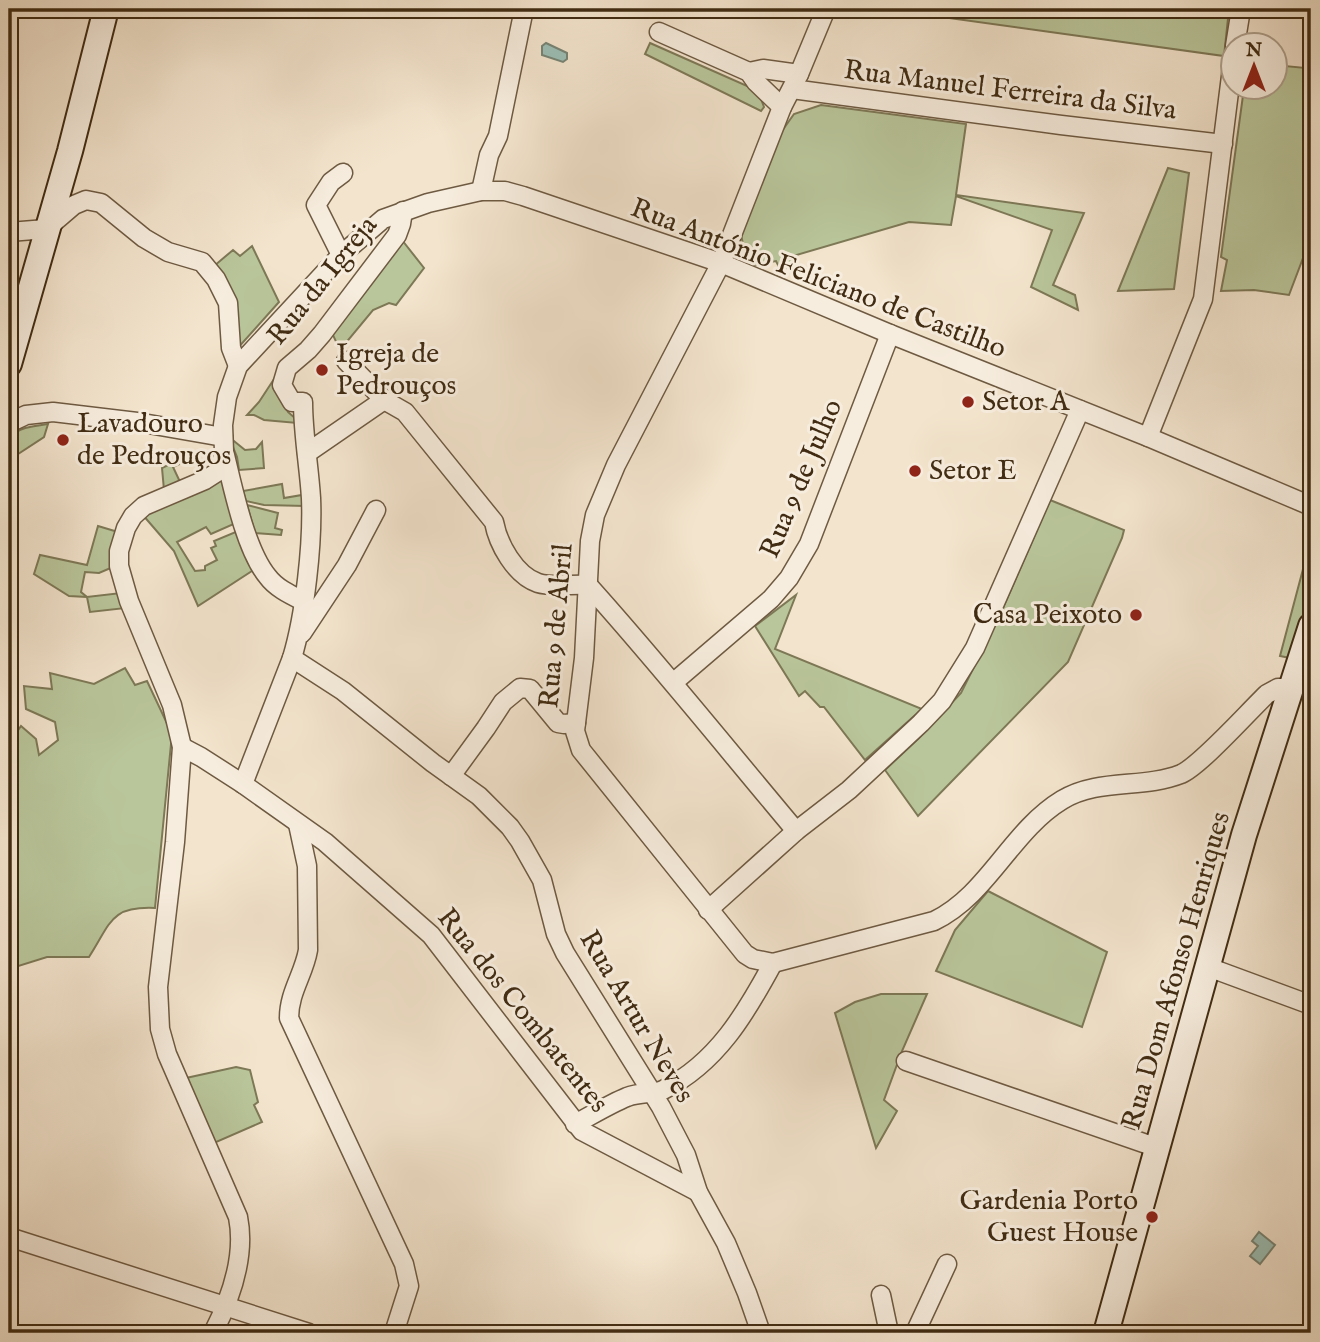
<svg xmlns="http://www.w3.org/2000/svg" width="1320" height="1342" font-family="'IM FELL English',serif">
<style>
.green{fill:#b9c59a;stroke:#7d7856;stroke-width:2}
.water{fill:#9bbfb6;stroke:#778475;stroke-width:2}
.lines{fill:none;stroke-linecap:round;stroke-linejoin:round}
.street-casing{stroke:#6e5a42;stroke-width:21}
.secondary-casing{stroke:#412c13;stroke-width:28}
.street{stroke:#f7edde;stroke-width:18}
.secondary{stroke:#f7edde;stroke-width:24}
.poi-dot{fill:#8f2418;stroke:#f7edde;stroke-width:2.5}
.labels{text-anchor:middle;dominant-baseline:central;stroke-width:6;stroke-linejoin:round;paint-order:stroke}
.street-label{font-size:28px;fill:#412c13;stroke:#f7edde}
.poi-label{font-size:28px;fill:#412c13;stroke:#f7edde;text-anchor:start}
</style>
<rect width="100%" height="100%" fill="#f3e4cd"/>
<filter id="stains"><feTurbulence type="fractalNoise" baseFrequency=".00286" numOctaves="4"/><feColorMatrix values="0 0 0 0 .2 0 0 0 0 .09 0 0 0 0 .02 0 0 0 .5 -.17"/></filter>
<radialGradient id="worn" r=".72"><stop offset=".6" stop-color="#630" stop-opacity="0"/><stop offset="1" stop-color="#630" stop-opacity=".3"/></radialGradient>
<g class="green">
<path d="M 884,9 L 1229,9 L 1224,56 Z"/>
<path d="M 1311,19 L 1311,237 L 1289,295 L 1254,290 L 1221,291 L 1227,260 L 1221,257 L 1244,88 L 1274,88 L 1275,65 L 1305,68 Z"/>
<path d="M 650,43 L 754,89 L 761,99 L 764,107 L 761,111 L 645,54 Z"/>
<path d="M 821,105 L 966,124 L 956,195 L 1084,213 L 1053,285 L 1075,295 L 1078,310 L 1031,287 L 1052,230 L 956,196 L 951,225 L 909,222 L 793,256 L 791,267 L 780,269 L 776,261 L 754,265 L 745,255 L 741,234 L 782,131 L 794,114 Z"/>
<path d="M 1168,168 L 1189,173 L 1174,289 L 1118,291 Z"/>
<path d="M 402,240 L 424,268 L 396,305 L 389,303 L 373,310 L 340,350 L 331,331 Z"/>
<path d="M 252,246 L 279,302 L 237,349 L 214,266 L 233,250 L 240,256 Z"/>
<path d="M 274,379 L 288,412 L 297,420 L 297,423 L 264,420 L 254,415 L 247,415 L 259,402 Z"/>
<path d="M 48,424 L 44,437 L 9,460 C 9,427 18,429 48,424 Z"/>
<path d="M 229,437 L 245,450 L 256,449 L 262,442 L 264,468 L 239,470 L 237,457 Z"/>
<path d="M 182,458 L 184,462 L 173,467 L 181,484 L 164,490 L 162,468 Z"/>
<path d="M 223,478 L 236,523 L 211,534 L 206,527 L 177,542 L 195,571 L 205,570 L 205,566 L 217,560 L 211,548 L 216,546 L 214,541 L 238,531 L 255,569 L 198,606 L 174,551 L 142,514 Z"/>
<path d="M 282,484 L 284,498 L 302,495 L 305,506 L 264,505 L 246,501 L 243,491 Z"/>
<path d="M 1050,500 L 1124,530 L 1122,538 L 1068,662 L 918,816 L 885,770 L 919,738 L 961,693 L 999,617 Z"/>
<path d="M 247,505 L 278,513 L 275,528 L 282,530 L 281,535 L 255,533 Z"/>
<path d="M 98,526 L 118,532 L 113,567 L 99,573 L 85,572 L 81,592 L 87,597 L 121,593 L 126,608 L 90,612 L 87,597 L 69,596 L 34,574 L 40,555 L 87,565 Z"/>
<path d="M 1311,539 L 1311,589 L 1290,658 L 1280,656 Z"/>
<path d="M 796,595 L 775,649 L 922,709 L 865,760 L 824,707 L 820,707 L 805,691 L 799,696 L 755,626 Z"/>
<path d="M 125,668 L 135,685 L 147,681 L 172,734 L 155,908 C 110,906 111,923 89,957 L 47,957 L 9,969 L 9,743 L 21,726 L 36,739 L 39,755 L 58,740 L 55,722 L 26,709 L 24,686 L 52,689 L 50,673 L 94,684 Z"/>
<path d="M 988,891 L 1107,952 L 1082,1027 L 936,971 L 955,930 Z"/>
<path d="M 881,994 L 927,994 L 902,1051 L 884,1100 L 897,1111 L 876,1148 L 835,1013 L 855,1002 Z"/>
<path d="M 236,1067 L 250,1070 L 258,1102 L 254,1105 L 262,1122 L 214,1143 L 186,1078 Z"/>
</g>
<g class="water">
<path d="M 546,43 L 567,53 L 567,59 L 563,62 L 542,55 L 542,46 Z"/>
<path d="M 1259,1232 L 1275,1245 L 1260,1264 L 1250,1256 L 1258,1246 L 1252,1241 Z"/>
</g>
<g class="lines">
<g class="street-casing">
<g id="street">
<path d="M 826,9 L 799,74 L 782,107 L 721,263 L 616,465 L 595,515 L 590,541 L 584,658 L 575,731 L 581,750 L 745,954 L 753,959 L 773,963 L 934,921 C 988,895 1011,831 1062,800 C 1098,778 1143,789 1181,774 C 1200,766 1249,711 1267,694 L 1278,688 L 1291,688"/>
<path d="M 659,32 L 749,72 L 756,82 L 782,107"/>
<path d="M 1235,46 L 1241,9"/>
<path d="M 749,72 L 763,69 L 799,74"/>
<path d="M 792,89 L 1061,125 L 1223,144"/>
<path d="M 481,191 L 489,155 L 498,136 L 524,9"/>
<path d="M 9,232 L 46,229 L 74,205 L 86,200 L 101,203 L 144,238 L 168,252 L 202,262 L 216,279 L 228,303 L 231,348 L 238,366"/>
<path d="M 341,255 L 316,205 L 331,182 L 343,173"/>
<path d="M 384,400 L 405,412 L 494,522 C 498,544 515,575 538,583 C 550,587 574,584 588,585 C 660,665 727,749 796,831"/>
<path d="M 9,423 L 26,415 L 53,412 L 137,422 L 223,437"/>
<path d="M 1148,437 L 1203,299 L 1232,68"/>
<path d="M 307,453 L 384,400 L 346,361"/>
<path d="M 225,455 C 233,489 246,551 268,577 C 276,588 291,595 303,601"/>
<path d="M 302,633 L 347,565 L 376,510"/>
<path d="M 292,658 L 343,691 L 433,763 L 479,796 L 510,827 L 520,841 L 542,880 L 556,934 L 565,953 L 661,1107 L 686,1155 L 698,1192 L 726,1243 L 747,1293 L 761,1333"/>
<path d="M 674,682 L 771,599 L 789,578 L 809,544 L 890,334"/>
<path d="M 182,747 L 201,757 L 243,784 L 325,842 L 431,935 L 582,1131 L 698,1192"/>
<path d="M 451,776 L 486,728 L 503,702 L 520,688 L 530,689 L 558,723 L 564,724 L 576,723"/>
<path d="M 243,784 L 292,658 C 305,615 313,543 311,498 C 309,466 303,434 303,402 L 292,402 L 282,385 L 287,368 L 308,350 L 322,334 L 397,235 L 401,224 L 403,211"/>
<path d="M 298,824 L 307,866 L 308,950 C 304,974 289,992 289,1018 L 404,1264 L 409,1286 L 394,1333"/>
<path d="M 708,910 L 796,831 L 849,790 L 921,723 L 942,701 L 975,648 L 1080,410"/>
<path d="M 1208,967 L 1311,1005"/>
<path d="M 906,1061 L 1158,1148"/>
<path d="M 575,1124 C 592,1115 610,1104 627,1097 C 640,1092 655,1094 663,1090 C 717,1063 746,1013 773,963"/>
<path d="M 9,1237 L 309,1333"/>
<path d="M 881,1295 L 889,1333"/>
<path d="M 213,1333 C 231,1298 246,1257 238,1217 L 167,1054 L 160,1029 L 158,987 L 175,842 L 182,747 L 172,705 L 129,601 L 119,566 L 119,551 L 126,528 L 133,516 L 144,506 L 205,480 L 219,471 L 224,451 L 223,425 L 227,397 L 238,366 L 341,255 L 383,219 L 428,203 L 481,191 L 505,191 L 523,196 L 721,263 L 890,334 L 1148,437 L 1311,506"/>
<path d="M 915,1333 L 947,1264"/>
</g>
</g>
<g class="secondary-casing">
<g id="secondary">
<path d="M 9,364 L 70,151 L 106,9"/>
<path d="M 1106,1333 L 1244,835 L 1311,626"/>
</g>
</g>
<use href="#street" class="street"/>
<use href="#secondary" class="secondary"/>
</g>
<g class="poi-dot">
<circle cx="322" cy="370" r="7"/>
<circle cx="968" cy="402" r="7"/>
<circle cx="63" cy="440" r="7"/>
<circle cx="915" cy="471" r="7"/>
<circle cx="1136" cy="615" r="7"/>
<circle cx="1152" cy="1217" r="7"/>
</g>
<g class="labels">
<g class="street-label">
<text transform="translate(1010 91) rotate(7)">Rua Manuel Ferreira da Silva</text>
<text transform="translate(818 279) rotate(21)">Rua António Feliciano de Castilho</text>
<text transform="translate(323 281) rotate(-51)">Rua da Igreja</text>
<text transform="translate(802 479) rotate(-67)">Rua 9 de Julho</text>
<text transform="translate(557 626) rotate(-85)">Rua 9 de Abril</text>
<text transform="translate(1177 971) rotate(-74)">Rua Dom Afonso Henriques</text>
<text transform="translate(522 1011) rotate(51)">Rua dos Combatentes</text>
<text transform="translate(636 1017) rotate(59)">Rua Artur Neves</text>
</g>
<g class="poi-label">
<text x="336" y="354">Igreja de<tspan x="336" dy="32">Pedrouços</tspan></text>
<text x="982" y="402">Setor A</text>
<text x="77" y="424">Lavadouro<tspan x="77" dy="32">de Pedrouços</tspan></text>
<text x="929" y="471">Setor E</text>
<text x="1122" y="615" text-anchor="end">Casa Peixoto</text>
<text x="1138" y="1201" text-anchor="end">Gardenia Porto<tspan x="1138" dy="32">Guest House</tspan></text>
</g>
</g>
<rect width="1320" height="1342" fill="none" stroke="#f3e4cd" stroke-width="35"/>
<rect x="10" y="10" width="1299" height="1321" fill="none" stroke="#412c13" stroke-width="3.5"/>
<rect x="18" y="18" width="1285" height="1307" fill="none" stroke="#412c13" stroke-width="2"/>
<g transform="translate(1254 66)"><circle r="33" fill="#f7edde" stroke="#aea08d" stroke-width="2"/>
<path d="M0-5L12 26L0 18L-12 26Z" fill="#8f2418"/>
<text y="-10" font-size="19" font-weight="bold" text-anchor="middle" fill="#412c13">N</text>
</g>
<rect width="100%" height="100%" filter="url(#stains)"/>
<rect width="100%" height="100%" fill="url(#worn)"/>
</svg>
